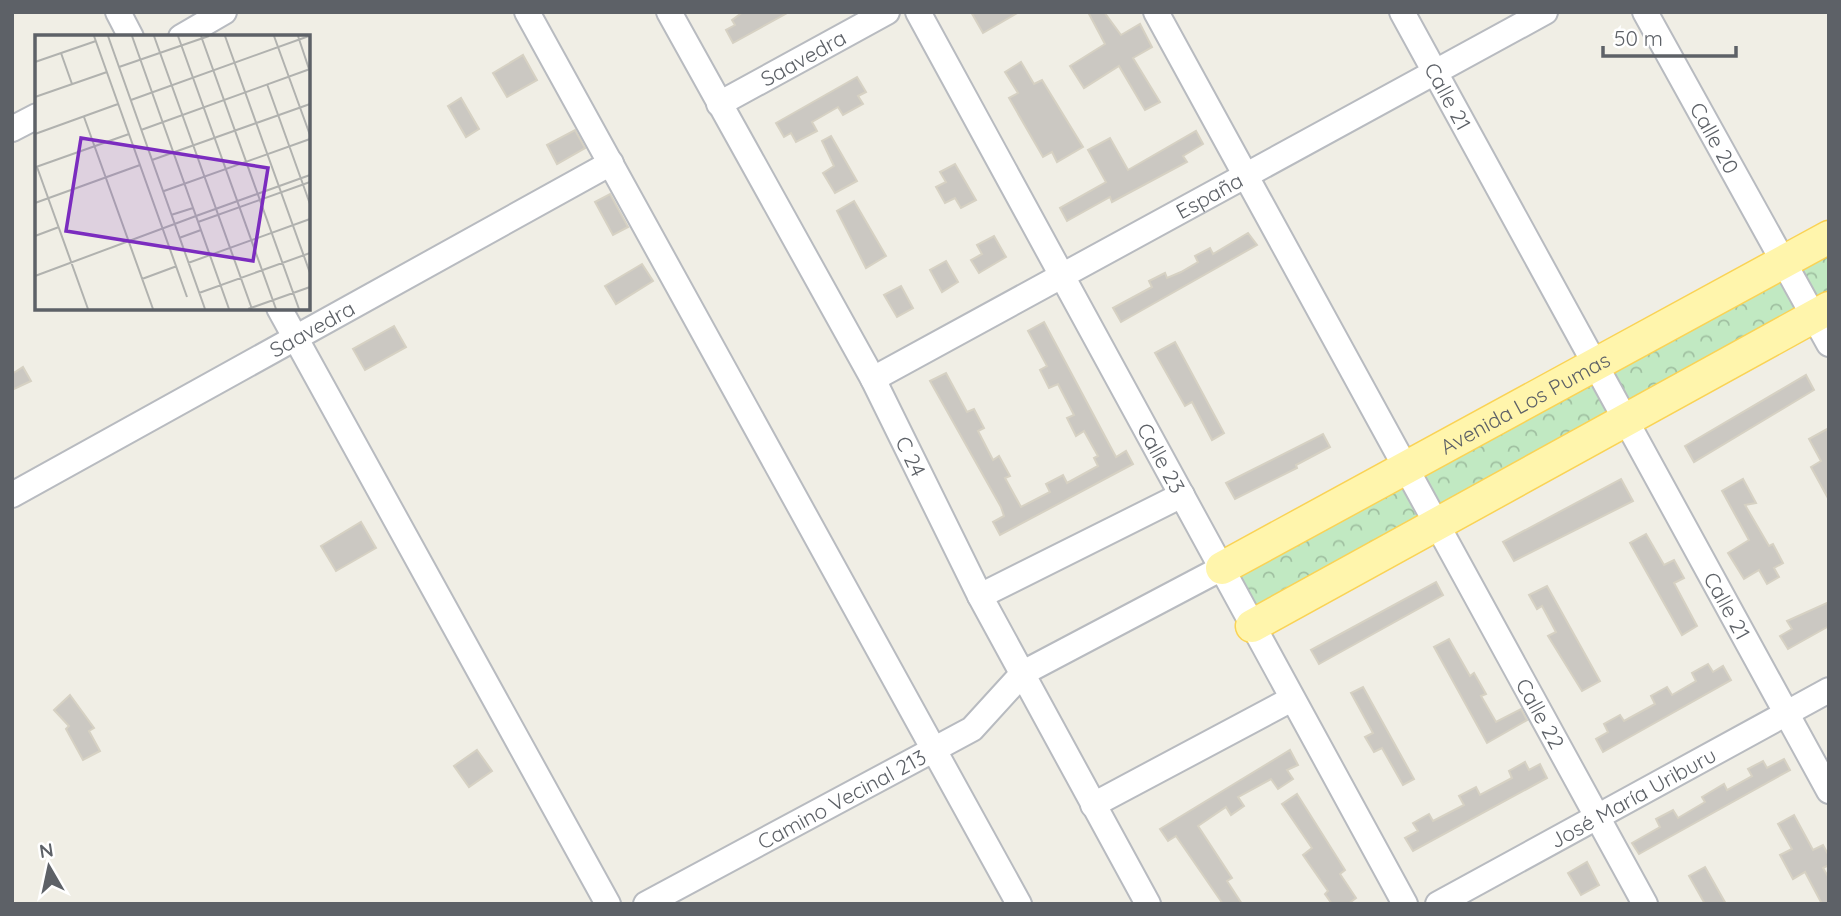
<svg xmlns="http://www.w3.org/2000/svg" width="1841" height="916" font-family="Quicksand,sans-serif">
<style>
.park{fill:url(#park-crowns)}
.building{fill:#cbc8c2;stroke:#d6d1c3;stroke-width:2}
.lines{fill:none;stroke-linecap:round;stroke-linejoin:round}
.minor-casing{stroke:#b8bbc0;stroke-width:28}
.major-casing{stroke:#fad355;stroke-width:35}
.minor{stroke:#fff;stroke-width:24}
.major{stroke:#fff5ac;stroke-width:32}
.labels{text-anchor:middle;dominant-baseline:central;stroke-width:6;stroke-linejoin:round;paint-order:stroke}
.street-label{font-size:21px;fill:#5d6167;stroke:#fff}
.inset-road{fill:none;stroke:#b1b2af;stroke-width:2}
.view{fill:#7b2cbf;fill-opacity:0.15;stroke:#7b2cbf;stroke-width:3.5}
.inset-edge{fill:none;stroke:#5d6167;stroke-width:3.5}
</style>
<defs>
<pattern id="park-crowns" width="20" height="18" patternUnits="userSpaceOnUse" patternTransform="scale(1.75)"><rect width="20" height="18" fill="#c1e9c2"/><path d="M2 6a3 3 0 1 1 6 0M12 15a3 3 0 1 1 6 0" fill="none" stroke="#a0c0a1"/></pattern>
</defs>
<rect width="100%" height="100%" fill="#f0eee5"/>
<path class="park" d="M 1829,238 L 1829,308 L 1252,624 L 1222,568 Z"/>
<g class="building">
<path d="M 743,12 L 789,12 L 733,43 L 726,30 L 735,25 L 732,20 Z"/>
<path d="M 971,12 L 1019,12 L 983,33 Z"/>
<path d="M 1088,12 L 1104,12 L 1121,35 L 1140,24 L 1152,47 L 1133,58 L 1160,102 L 1145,110 L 1119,66 L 1084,88 L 1070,66 L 1105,44 Z"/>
<path d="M 523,55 L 537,80 L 507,97 L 493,73 Z"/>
<path d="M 1021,62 L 1034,84 L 1042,80 L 1083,147 L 1057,162 L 1052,152 L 1043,157 L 1009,98 L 1018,93 L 1005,72 Z"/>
<path d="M 857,77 L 866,92 L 858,96 L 863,104 L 843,115 L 838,107 L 812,122 L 817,131 L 796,142 L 791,133 L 784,137 L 776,123 Z"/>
<path d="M 461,98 L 479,129 L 466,137 L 448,106 Z"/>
<path d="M 575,130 L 585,148 L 557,164 L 547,145 Z"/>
<path d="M 1196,131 L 1203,144 L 1183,156 L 1187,162 L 1112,202 L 1110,197 L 1067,221 L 1060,208 L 1106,182 L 1088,150 L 1110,138 L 1128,170 Z"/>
<path d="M 831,136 L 857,181 L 835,193 L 823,173 L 834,166 L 822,141 Z"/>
<path d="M 955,164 L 976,200 L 961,208 L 955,198 L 945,203 L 936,187 L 946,182 L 940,172 Z"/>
<path d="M 610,194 L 628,227 L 613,235 L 595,202 Z"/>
<path d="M 854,201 L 886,256 L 866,268 L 837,211 Z"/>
<path d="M 1248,233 L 1257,245 L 1121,322 L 1113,308 L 1152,287 L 1149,281 L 1165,273 L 1167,278 L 1181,272 L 1198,262 L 1195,256 L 1210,248 L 1213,254 Z"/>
<path d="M 994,236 L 1006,257 L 979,273 L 971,260 L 982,254 L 977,245 Z"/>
<path d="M 946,261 L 958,282 L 942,292 L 930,270 Z"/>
<path d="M 642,264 L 653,281 L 616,304 L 605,286 Z"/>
<path d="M 901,286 L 913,308 L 897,317 L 884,295 Z"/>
<path d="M 1044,322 L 1116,457 L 1126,451 L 1133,464 L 1000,535 L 993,522 L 1004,516 L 1001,507 L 930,381 L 946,373 L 967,412 L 974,409 L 984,428 L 978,431 L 993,460 L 999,456 L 1010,476 L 1005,478 L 1021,507 L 1050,492 L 1046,484 L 1063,475 L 1067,483 L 1098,466 L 1094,458 L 1098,456 L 1084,431 L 1076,436 L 1067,418 L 1074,415 L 1058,384 L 1049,388 L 1040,370 L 1047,366 L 1028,331 Z"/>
<path d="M 394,326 L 406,347 L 365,370 L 353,349 Z"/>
<path d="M 1175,342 L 1224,433 L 1212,440 L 1192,402 L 1185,406 L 1155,353 Z"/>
<path d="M 23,367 L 31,381 L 12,390 L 12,374 Z"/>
<path d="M 1806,375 L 1814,390 L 1694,462 L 1685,446 Z"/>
<path d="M 1829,428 L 1829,500 L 1811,467 L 1821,461 L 1809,439 Z"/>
<path d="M 1323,434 L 1330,447 L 1296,465 L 1297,468 L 1235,499 L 1226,483 Z"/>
<path d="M 1621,479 L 1633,501 L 1514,561 L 1503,542 Z"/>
<path d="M 1743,479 L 1756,503 L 1745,505 L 1769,546 L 1773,544 L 1783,563 L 1774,568 L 1779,577 L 1767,584 L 1759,570 L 1744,579 L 1728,553 L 1749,540 L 1722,491 Z"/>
<path d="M 361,522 L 376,548 L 336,571 L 321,546 Z"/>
<path d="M 1646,534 L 1664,565 L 1674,560 L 1684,578 L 1674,583 L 1697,626 L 1682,635 L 1630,543 Z"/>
<path d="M 1436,582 L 1443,595 L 1319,664 L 1311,650 Z"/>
<path d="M 1547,586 L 1600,681 L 1582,691 L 1548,636 L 1556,632 L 1542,606 L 1537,609 L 1529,595 Z"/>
<path d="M 1829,602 L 1829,626 L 1788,649 L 1780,636 L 1792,629 L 1787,621 Z"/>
<path d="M 1449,639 L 1470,676 L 1474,673 L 1486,694 L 1481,696 L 1496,722 L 1521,709 L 1527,720 L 1487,743 L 1434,647 Z"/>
<path d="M 1708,664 L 1713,672 L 1723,666 L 1731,680 L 1603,752 L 1596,739 L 1608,732 L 1604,724 L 1620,715 L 1624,721 L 1655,704 L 1651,696 L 1667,687 L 1672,695 L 1696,681 L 1692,673 Z"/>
<path d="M 1363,687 L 1414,779 L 1403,785 L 1382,748 L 1374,752 L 1365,737 L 1373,733 L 1351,693 Z"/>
<path d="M 70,695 L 94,728 L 89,731 L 100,751 L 83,760 L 66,729 L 69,726 L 54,710 Z"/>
<path d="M 477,750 L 492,771 L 469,787 L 454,766 Z"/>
<path d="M 1290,750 L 1298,765 L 1287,770 L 1293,779 L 1278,789 L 1271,779 L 1238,797 L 1244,806 L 1231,815 L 1226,807 L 1198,826 L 1232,878 L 1227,881 L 1242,904 L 1223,904 L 1176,836 L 1168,841 L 1160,829 Z"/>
<path d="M 1784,759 L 1790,770 L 1639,854 L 1632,843 L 1660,827 L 1656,819 L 1673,810 L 1678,818 L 1705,802 L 1702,797 L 1724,784 L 1727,790 L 1752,776 L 1748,769 L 1763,761 L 1767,768 Z"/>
<path d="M 1525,762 L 1529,770 L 1540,764 L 1547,778 L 1413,851 L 1405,838 L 1418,831 L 1413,823 L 1429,814 L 1433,821 L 1464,805 L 1459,796 L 1476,787 L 1480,795 L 1512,778 L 1509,771 Z"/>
<path d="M 1297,794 L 1345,870 L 1340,874 L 1356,898 L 1348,904 L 1332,904 L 1325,894 L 1328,891 L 1303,855 L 1312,848 L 1282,804 Z"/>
<path d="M 1794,815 L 1813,850 L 1823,845 L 1829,856 L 1829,865 L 1823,868 L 1829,878 L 1829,904 L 1822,904 L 1805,872 L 1793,879 L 1780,855 L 1792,849 L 1778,824 Z"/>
<path d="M 1587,862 L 1599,885 L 1581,895 L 1568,873 Z"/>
<path d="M 1705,867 L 1726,904 L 1705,904 L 1689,876 Z"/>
</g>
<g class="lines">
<g class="minor-casing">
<g id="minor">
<path d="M 118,12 L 131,37"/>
<path d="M 527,12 L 1019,904"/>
<path id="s1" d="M 669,12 L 873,379 L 980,596 L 1148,904"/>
<path id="s2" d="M 918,12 L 1405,904"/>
<path id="s3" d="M 1156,12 L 1645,904"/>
<path id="s4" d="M 1402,12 L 1829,791"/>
<path id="s5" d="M 1645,12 L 1829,344"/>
<path d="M 181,37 L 224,12"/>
<path id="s6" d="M 719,104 L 887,12"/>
<path d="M 12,129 L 37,116"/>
<path d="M 279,308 L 608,904"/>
<path id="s7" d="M 873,379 L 1545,12"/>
<path id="s8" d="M 12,495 L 611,163"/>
<path d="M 980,596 L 1182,495"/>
<path d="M 1093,805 L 1292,699"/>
<path id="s9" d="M 646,904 L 972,729 L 1023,673 L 1222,568"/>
<path id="s10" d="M 1438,904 L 1829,690"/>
</g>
</g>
<g class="major-casing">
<g id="major">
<path id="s11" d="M 1222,568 L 1829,237"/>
<path d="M 1252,626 L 1829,308"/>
</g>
</g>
<use href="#minor" class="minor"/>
<use href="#major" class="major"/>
</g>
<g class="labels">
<g class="street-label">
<text stroke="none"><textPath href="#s6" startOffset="96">Saavedra</textPath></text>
<text stroke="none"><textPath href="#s4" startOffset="96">Calle 21</textPath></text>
<text stroke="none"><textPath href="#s5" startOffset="144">Calle 20</textPath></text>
<text stroke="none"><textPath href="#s7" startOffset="383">España</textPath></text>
<text stroke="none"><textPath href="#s8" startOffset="343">Saavedra</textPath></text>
<text stroke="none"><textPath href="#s11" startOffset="345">Avenida Los Pumas</textPath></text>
<text stroke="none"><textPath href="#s1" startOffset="506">C 24</textPath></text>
<text stroke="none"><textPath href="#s2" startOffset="508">Calle 23</textPath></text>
<text stroke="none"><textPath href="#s4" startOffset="677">Calle 21</textPath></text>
<text stroke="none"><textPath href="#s3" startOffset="800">Calle 22</textPath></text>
<text stroke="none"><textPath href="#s10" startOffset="222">José María Uriburu</textPath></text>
<text stroke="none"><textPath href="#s9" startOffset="222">Camino Vecinal 213</textPath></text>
</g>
</g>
<g transform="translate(35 35)">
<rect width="275" height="275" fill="#f0eee5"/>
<path class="inset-road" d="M 59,1 L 152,262M 73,1 L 170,274M 97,1 L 194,274M 119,1 L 217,274M 143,1 L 241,274M 166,1 L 264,274M 190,1 L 275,238M 239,1 L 275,100M 263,1 L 274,34M 26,18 L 37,49M 0,27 L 61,6M 84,32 L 174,1M 232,49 L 275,169M 0,62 L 72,37M 96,65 L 274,1M 49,82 L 118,274M 106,95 L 275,34M 0,99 L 83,69M 117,125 L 275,69M 1,132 L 94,99M 2,132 L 53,274M 129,156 L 275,104M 0,168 L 105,130M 136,180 L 158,173M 161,181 L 275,140M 163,187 L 275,147M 0,201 L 24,192M 144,203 L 166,195M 153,228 L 275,184M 0,241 L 161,181M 107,244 L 142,231M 164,258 L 275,218M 213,274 L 275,252"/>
<path class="view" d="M 46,103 L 233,133 L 218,226 L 31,196 Z"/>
<rect width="275" height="275" class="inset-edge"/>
</g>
<rect width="1841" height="916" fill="none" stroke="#5d6167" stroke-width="28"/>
<g transform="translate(49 867) rotate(351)" stroke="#ffffff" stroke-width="5" paint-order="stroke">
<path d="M0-5L12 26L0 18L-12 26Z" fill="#5d6167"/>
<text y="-10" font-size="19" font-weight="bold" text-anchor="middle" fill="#5d6167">N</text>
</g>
<path d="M1603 46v10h133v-10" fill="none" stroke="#5d6167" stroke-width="3.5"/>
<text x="1614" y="46" font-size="21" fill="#5d6167" stroke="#ffffff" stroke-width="5" paint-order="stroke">50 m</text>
</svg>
